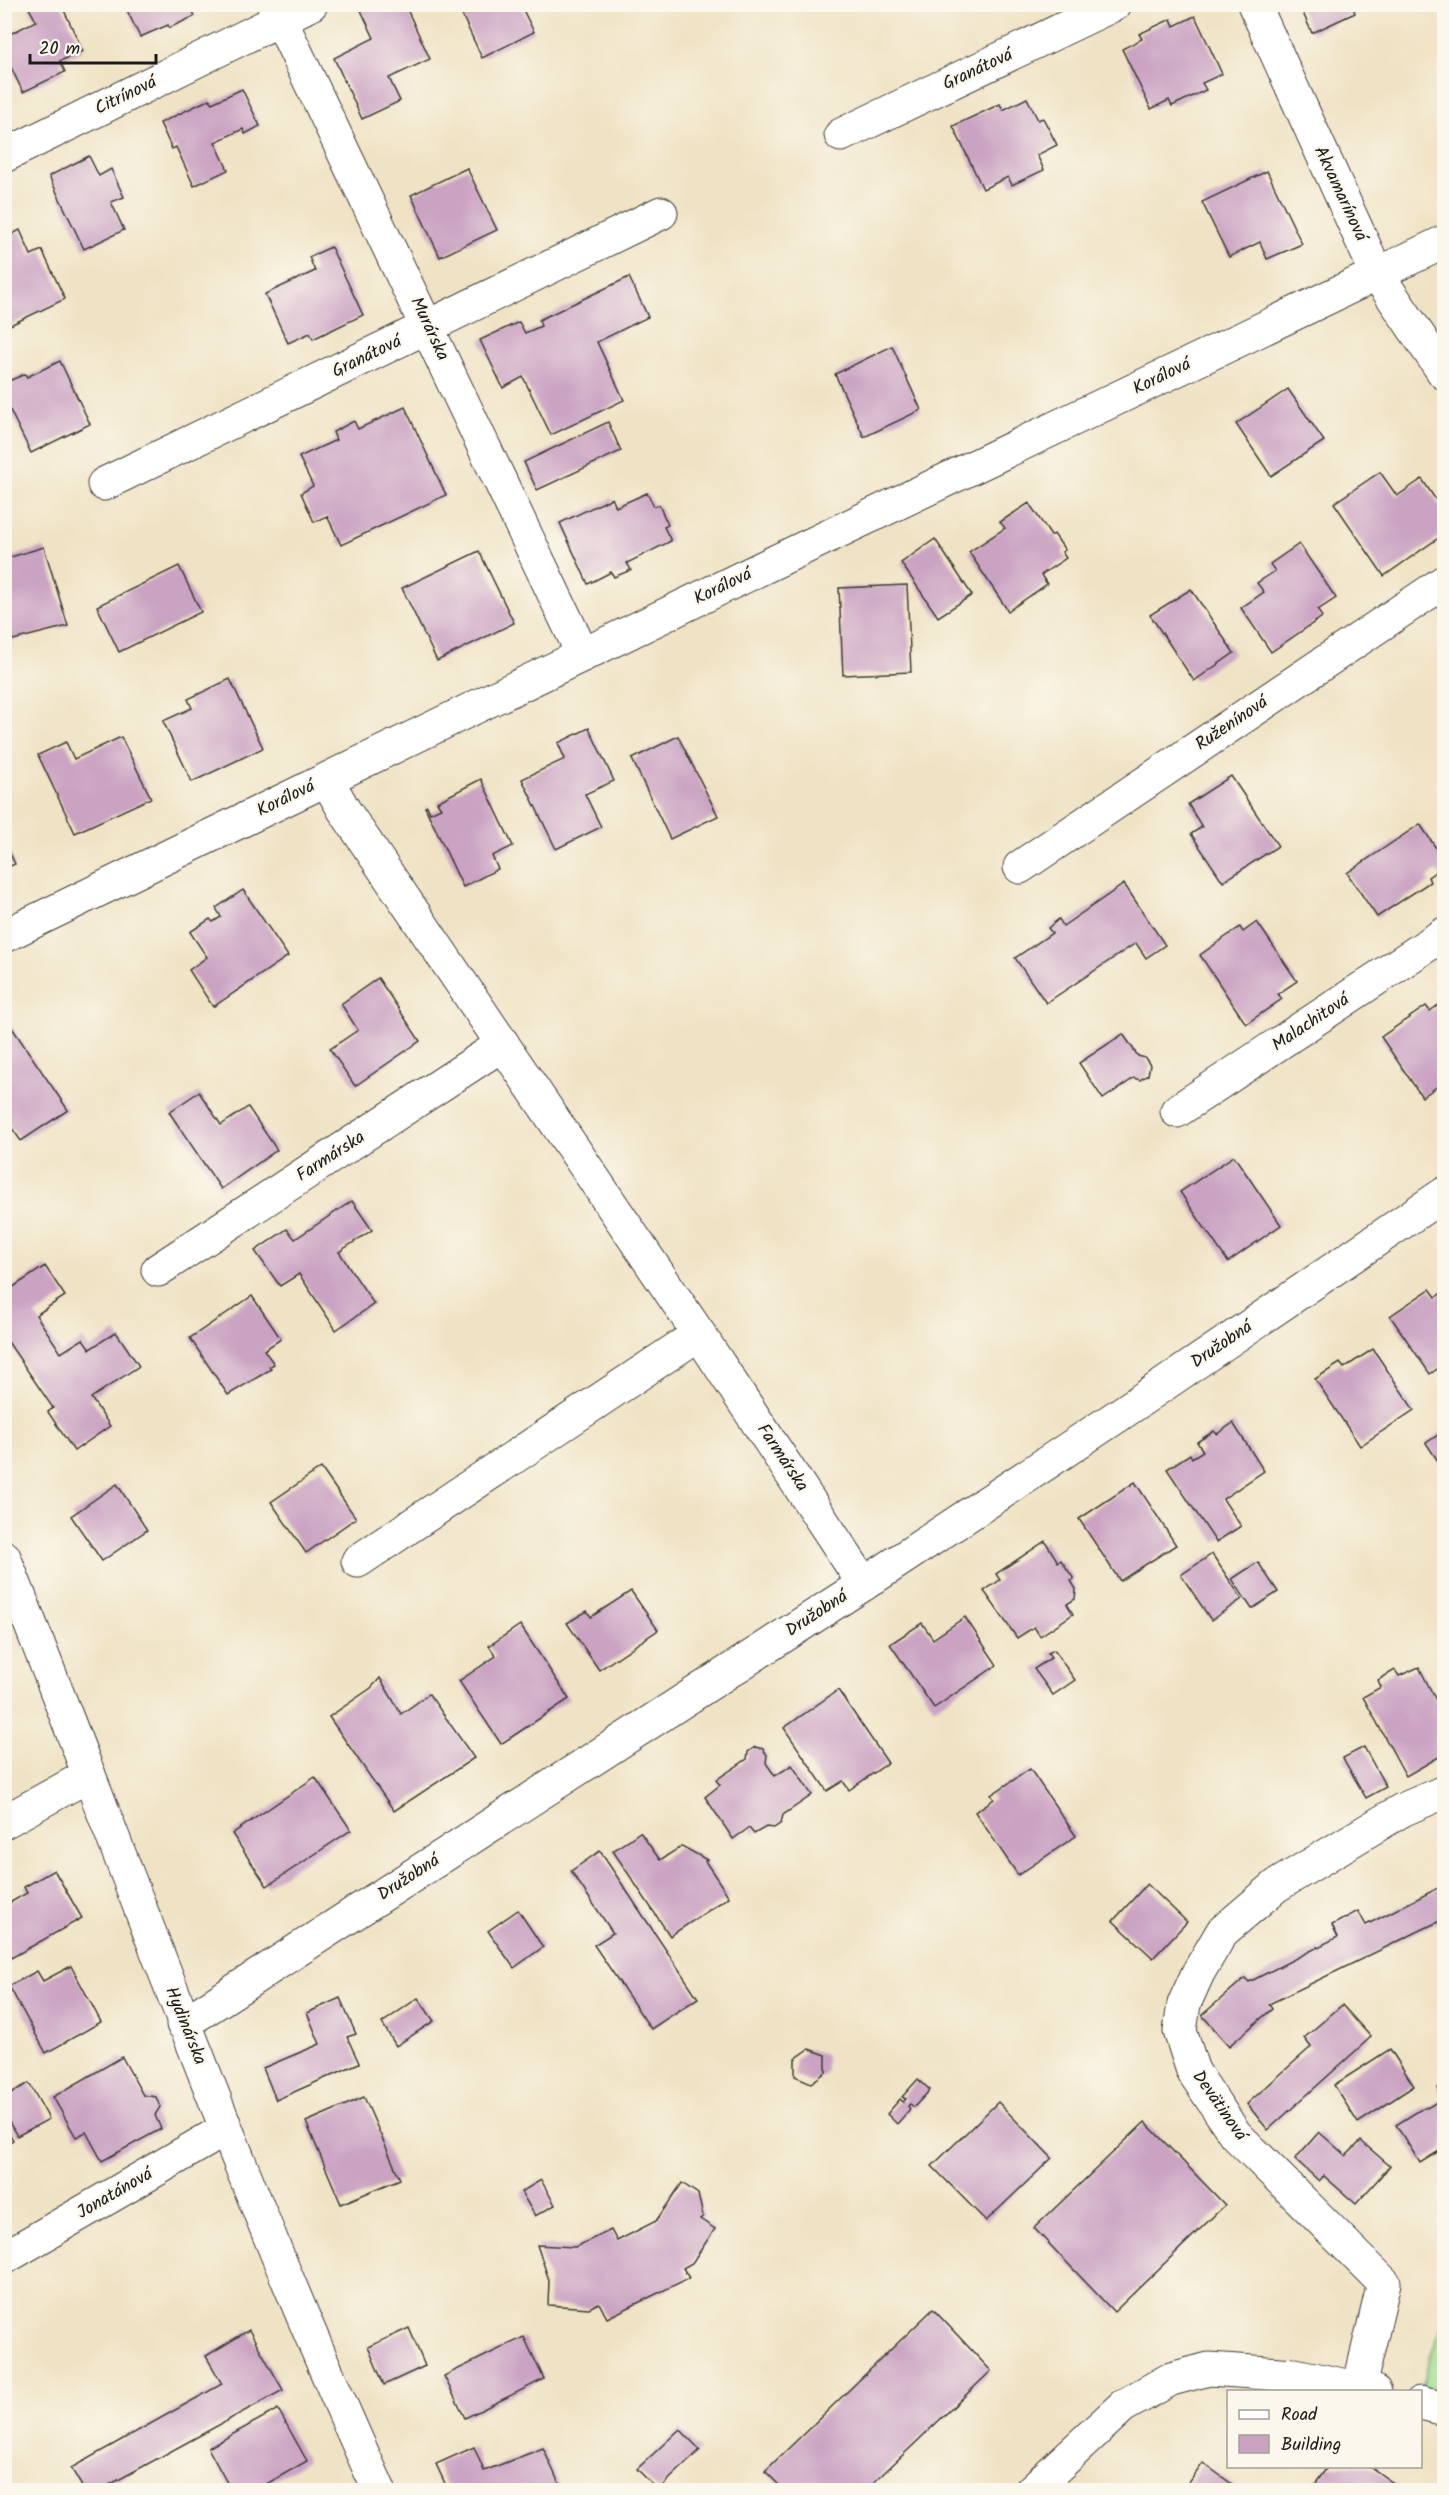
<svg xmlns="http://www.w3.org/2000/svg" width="1449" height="2495" font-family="Kalam,sans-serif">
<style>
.green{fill:#a1de92;stroke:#5e7d57;stroke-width:1.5}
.building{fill:#caa3c2}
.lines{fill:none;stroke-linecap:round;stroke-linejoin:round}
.minor-casing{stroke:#3c3a35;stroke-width:35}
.minor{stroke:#fff;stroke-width:33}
.labels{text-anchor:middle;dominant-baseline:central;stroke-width:4.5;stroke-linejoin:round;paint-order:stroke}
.street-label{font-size:18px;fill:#1c1c1c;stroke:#fbf7ec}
</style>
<rect width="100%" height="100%" fill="#fbf7ec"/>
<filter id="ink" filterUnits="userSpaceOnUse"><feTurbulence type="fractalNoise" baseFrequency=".0167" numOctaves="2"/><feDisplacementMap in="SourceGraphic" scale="12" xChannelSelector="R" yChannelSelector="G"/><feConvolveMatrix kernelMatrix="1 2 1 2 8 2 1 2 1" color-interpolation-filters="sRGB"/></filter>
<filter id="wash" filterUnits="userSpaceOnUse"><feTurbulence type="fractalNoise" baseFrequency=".008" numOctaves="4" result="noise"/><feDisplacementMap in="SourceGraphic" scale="24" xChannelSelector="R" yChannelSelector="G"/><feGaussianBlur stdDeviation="1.35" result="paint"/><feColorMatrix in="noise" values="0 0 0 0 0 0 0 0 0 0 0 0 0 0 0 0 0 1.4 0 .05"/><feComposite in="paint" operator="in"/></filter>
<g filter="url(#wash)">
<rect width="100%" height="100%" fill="#f0e3c5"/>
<path class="green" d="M 1444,2317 L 1444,2391 L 1421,2386 Z"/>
<g id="blocks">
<g class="building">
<path d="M 37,4 L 61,4 L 83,51 L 60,61 L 65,72 L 23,92 L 4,53 L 4,37 L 36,21 L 29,8 Z"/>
<path d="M 124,4 L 189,4 L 195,16 L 169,28 L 168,25 L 140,37 Z"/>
<path d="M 457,4 L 520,4 L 534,32 L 482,58 Z"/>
<path d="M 1299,4 L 1352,4 L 1355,13 L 1312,33 Z"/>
<path d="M 362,5 L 405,5 L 430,59 L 389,78 L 400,101 L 362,119 L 334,58 L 374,38 L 359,6 Z"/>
<path d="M 1195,16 L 1222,74 L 1202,83 L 1206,90 L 1172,106 L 1169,100 L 1151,109 L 1122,49 L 1142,39 L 1139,34 L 1171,19 L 1174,26 Z"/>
<path d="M 242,89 L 260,126 L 245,134 L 243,129 L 215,142 L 228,170 L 194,186 L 176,147 L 172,149 L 160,123 L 210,99 L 212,103 Z"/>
<path d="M 1027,98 L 1038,120 L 1043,118 L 1057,145 L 1037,155 L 1044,170 L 1012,185 L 1008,177 L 983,189 L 953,126 L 1000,104 L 1003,110 Z"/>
<path d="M 89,156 L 99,176 L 111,169 L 124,197 L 111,202 L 124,230 L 84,249 L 49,176 Z"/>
<path d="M 467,168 L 497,230 L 440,257 L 411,195 Z"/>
<path d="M 1267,171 L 1302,244 L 1267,259 L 1260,242 L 1229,257 L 1202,202 Z"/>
<path d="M 20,230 L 31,255 L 42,250 L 65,299 L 4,328 L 4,238 Z"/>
<path d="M 331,247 L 363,315 L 313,339 L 310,333 L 288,343 L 265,294 L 315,271 L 309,257 Z"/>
<path d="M 629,277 L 648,317 L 597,342 L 624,400 L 551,435 L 523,377 L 503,388 L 480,340 L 519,322 L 525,333 L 541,326 L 539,320 Z"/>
<path d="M 892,346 L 921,410 L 864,437 L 835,374 Z"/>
<path d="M 60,361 L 90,424 L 31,453 L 4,398 L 4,383 L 25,374 L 27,377 Z"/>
<path d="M 1288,389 L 1324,441 L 1271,476 L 1236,424 Z"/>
<path d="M 405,407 L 446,495 L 341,545 L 327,516 L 314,522 L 301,493 L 313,486 L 299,457 L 336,440 L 333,432 L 354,421 L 358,429 Z"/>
<path d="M 608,422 L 621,451 L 537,490 L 524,462 Z"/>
<path d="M 1380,472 L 1397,496 L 1422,479 L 1444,512 L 1444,534 L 1384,576 L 1334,503 Z"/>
<path d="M 647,493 L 654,506 L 659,505 L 668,525 L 664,527 L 671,541 L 627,563 L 631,570 L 614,577 L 611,572 L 588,584 L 560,523 L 612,498 L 616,507 Z"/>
<path d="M 1029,503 L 1051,536 L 1054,534 L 1065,550 L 1062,552 L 1066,558 L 1041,575 L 1047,584 L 1008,611 L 969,552 L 1005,528 L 1000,522 Z"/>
<path d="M 935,539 L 972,595 L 938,617 L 901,563 Z"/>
<path d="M 1299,544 L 1336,598 L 1318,610 L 1322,617 L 1271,652 L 1241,608 L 1264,592 L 1257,583 L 1275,571 L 1270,564 Z"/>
<path d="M 44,547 L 68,626 L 5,642 L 4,559 Z"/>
<path d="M 479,551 L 514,623 L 437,661 L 402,588 Z"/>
<path d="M 179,566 L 201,612 L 119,652 L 97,606 Z"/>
<path d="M 907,585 L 911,672 L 843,675 L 839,588 Z"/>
<path d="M 1191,589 L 1234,653 L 1194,681 L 1150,615 Z"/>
<path d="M 230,679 L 263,748 L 192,782 L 163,721 L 192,708 L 188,699 Z"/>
<path d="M 589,728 L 614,781 L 585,794 L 601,827 L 556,849 L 522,779 L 565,759 L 558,743 Z"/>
<path d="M 678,736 L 718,816 L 670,839 L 632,759 Z"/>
<path d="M 121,737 L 151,798 L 75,833 L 38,755 L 66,742 L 74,759 Z"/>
<path d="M 1231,776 L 1278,846 L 1223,882 L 1191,834 L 1202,827 L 1188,804 Z"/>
<path d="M 481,779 L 513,846 L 492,856 L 498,869 L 463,887 L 425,807 L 427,806 L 430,813 L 441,808 L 437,802 Z"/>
<path d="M 1420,824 L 1444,860 L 1444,872 L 1440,875 L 1437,871 L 1428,877 L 1430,882 L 1377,917 L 1347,873 Z"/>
<path d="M 4,841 L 15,864 L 4,869 Z"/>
<path d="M 1124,884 L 1165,945 L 1146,958 L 1136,943 L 1046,1003 L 1015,958 L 1052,933 L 1048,928 L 1059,919 L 1063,926 Z"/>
<path d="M 243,890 L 288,956 L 213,1007 L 189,970 L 207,957 L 190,932 L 210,919 L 213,922 L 221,917 L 216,908 Z"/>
<path d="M 1257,922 L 1297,981 L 1278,994 L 1282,999 L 1246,1024 L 1200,955 L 1240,927 L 1243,932 Z"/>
<path d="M 378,978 L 420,1041 L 355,1086 L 330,1049 L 358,1030 L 341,1004 Z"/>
<path d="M 1444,1001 L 1444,1082 L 1422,1097 L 1381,1037 L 1426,1006 L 1430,1011 Z"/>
<path d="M 4,1016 L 68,1110 L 21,1141 L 4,1117 Z"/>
<path d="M 1123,1034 L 1138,1056 L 1145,1058 L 1150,1065 L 1148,1075 L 1140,1080 L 1134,1078 L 1103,1099 L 1079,1063 Z"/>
<path d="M 199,1092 L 221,1125 L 248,1107 L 277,1150 L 221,1189 L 169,1112 Z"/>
<path d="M 1234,1156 L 1281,1225 L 1228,1262 L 1180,1192 Z"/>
<path d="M 352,1201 L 372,1230 L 339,1252 L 374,1304 L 336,1330 L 299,1274 L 280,1286 L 255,1251 L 287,1229 L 295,1239 Z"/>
<path d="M 45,1266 L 65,1296 L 36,1315 L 61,1353 L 83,1339 L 90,1349 L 116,1332 L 139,1366 L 91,1398 L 110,1426 L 74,1451 L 48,1412 L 53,1408 L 4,1336 L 4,1293 Z"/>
<path d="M 1430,1289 L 1436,1297 L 1444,1291 L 1444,1364 L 1430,1374 L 1390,1316 Z"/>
<path d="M 252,1296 L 281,1339 L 264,1350 L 274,1364 L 269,1367 L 271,1369 L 228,1395 L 190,1338 Z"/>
<path d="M 1373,1349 L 1414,1410 L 1360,1446 L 1315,1379 L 1340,1363 L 1344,1368 Z"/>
<path d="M 1233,1423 L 1264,1471 L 1223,1499 L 1241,1526 L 1216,1542 L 1167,1469 L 1190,1454 L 1192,1458 L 1203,1451 L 1197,1442 L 1214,1431 L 1217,1434 Z"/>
<path d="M 1444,1431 L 1444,1470 L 1426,1443 Z"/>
<path d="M 321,1468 L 356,1518 L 306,1553 L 271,1502 Z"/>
<path d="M 1135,1482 L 1176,1545 L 1120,1581 L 1079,1519 Z"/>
<path d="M 117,1484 L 147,1530 L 102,1561 L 71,1516 Z"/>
<path d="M 1045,1541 L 1058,1562 L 1061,1560 L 1074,1579 L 1071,1581 L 1076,1589 L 1075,1599 L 1067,1604 L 1073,1614 L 1040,1636 L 1034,1627 L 1017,1638 L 984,1591 L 1000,1580 L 996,1574 Z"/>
<path d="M 1212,1554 L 1242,1599 L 1211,1620 L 1181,1575 Z"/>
<path d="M 1258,1562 L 1278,1592 L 1252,1609 L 1232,1579 Z"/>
<path d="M 631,1591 L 658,1630 L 599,1670 L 567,1623 L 587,1611 L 591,1617 Z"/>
<path d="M 965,1617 L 997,1665 L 934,1708 L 890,1644 L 922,1623 L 933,1639 Z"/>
<path d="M 520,1625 L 569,1699 L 501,1744 L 459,1681 L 496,1656 L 489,1646 Z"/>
<path d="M 1054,1650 L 1075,1680 L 1053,1695 L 1034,1669 L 1051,1658 L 1048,1653 Z"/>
<path d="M 1419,1667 L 1444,1716 L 1444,1754 L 1406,1776 L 1363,1697 L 1381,1687 L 1378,1680 L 1395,1670 L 1399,1676 Z"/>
<path d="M 380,1678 L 401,1714 L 429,1694 L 474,1758 L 394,1811 L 329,1717 L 371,1688 Z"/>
<path d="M 838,1690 L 888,1763 L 849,1790 L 843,1781 L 827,1791 L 784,1728 Z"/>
<path d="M 755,1747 L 763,1749 L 767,1755 L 766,1763 L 775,1776 L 792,1765 L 812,1795 L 783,1815 L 781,1823 L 774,1828 L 766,1827 L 754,1834 L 749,1828 L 733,1839 L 705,1797 L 720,1785 L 716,1780 L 747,1759 L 748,1752 Z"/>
<path d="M 1364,1747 L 1386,1787 L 1366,1798 L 1343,1758 Z"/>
<path d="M 1030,1769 L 1076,1836 L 1018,1875 L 975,1812 L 994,1799 L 991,1795 Z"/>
<path d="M 315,1777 L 351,1830 L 267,1886 L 232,1834 Z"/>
<path d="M 640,1832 L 660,1860 L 682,1846 L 707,1860 L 705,1861 L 729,1897 L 670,1936 L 613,1851 Z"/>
<path d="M 600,1851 L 698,1998 L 651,2029 L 594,1945 L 613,1933 L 571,1871 Z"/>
<path d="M 54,1870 L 82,1918 L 4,1962 L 4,1906 L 27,1893 L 24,1887 Z"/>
<path d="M 1147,1884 L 1187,1922 L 1153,1958 L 1113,1921 Z"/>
<path d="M 1444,1885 L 1444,1919 L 1269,2004 L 1272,2009 L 1229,2046 L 1202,2015 L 1245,1978 L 1249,1982 L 1338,1937 L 1332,1925 L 1358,1911 L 1366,1925 Z"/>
<path d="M 518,1910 L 543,1947 L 514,1968 L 488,1931 Z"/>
<path d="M 71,1966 L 101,2022 L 46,2053 L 9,1986 L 37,1971 L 43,1981 Z"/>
<path d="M 340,1998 L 356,2034 L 347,2037 L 359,2063 L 276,2100 L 263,2068 L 320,2044 L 307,2013 Z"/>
<path d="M 418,1998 L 434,2021 L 396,2046 L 382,2023 Z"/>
<path d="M 1342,2005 L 1371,2037 L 1268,2130 L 1247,2104 L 1311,2047 L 1304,2038 Z"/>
<path d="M 809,2049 L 826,2055 L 826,2072 L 811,2083 L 795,2076 L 795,2059 Z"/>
<path d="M 1390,2049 L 1414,2086 L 1358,2123 L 1334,2085 Z"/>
<path d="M 122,2057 L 143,2095 L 156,2097 L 160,2107 L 155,2115 L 161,2129 L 102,2161 L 86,2132 L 76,2137 L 53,2097 Z"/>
<path d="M 918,2079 L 930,2090 L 914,2107 L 910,2104 L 908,2106 L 910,2109 L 897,2124 L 887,2114 L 900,2099 L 903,2102 L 906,2099 L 902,2097 Z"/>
<path d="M 29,2083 L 49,2119 L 17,2136 L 4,2113 L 4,2097 Z"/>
<path d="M 1444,2084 L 1444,2148 L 1420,2163 L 1396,2125 L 1426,2106 L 1427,2108 L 1444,2098 L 1438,2088 Z"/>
<path d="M 364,2097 L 400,2179 L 341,2204 L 306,2122 Z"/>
<path d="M 998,2102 L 1052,2158 L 986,2221 L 932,2166 Z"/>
<path d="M 1145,2122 L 1225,2205 L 1114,2312 L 1034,2228 Z"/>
<path d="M 4,2124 L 13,2140 L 4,2145 Z"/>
<path d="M 1319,2132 L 1346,2156 L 1361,2141 L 1390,2166 L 1356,2204 L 1324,2176 L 1319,2181 L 1295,2159 Z"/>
<path d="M 541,2180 L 555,2205 L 535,2216 L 521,2192 Z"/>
<path d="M 682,2183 L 698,2194 L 703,2216 L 700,2219 L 715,2229 L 692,2263 L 683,2268 L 689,2278 L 607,2318 L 599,2303 L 589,2308 L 548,2305 L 549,2280 L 537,2245 L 575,2247 L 611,2230 L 617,2241 L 656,2221 Z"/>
<path d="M 933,2309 L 991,2371 L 866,2490 L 784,2490 L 765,2471 Z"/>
<path d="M 409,2328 L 425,2366 L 384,2385 L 368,2347 Z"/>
<path d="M 249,2330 L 283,2390 L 100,2490 L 84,2490 L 71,2468 L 222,2384 L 206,2356 Z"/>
<path d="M 524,2337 L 544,2379 L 465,2418 L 444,2376 Z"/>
<path d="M 278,2409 L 307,2461 L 256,2490 L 231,2490 L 208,2448 Z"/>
<path d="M 680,2429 L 700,2450 L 658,2490 L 637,2469 Z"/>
<path d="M 474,2447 L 484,2471 L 543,2448 L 562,2490 L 448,2490 L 436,2464 Z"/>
<path d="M 1203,2463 L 1240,2490 L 1184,2490 Z"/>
<path d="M 1328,2466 L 1369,2466 L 1403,2490 L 1311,2490 Z"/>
</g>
</g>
</g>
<g filter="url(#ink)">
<use href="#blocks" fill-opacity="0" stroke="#3c3a35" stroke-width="1.5"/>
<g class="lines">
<g class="minor-casing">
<g id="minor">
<path d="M 273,4 L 583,655"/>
<path d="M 1254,4 L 1377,274 L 1444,373"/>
<path d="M 841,135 L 1115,4"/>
<path d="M 4,156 L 311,4"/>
<path d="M 104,484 L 661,213"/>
<path d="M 327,780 L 344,810 L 699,1334 L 864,1584"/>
<path d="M 1020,867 L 1444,582"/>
<path d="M 4,936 L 766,566 L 1444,242"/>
<path d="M 1177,1111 L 1444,934"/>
<path d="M 158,1270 L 503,1044"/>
<path d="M 4,1557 C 128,1869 240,2185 379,2490"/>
<path d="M 358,1561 L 699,1334"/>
<path d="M 4,1822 L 89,1775"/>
<path d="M 183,2024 L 864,1584 L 1119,1415 L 1444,1194"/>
<path d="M 4,2258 L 226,2129"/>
<path d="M 1359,2387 L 1384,2283 L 1235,2134 L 1193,2071 L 1180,2031 L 1184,2004 L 1198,1973 L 1222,1932 L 1276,1886 L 1402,1810 L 1444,1792"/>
<path d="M 1420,2403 L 1444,2409"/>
<path d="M 1032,2490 L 1123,2406 L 1171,2379 L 1209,2369 L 1295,2375 L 1375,2392"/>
</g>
</g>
<use href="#minor" class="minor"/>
</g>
</g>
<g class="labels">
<g class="street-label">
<text transform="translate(978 70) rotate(-25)">Granátová</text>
<text transform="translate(126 96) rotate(-26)">Citrínová</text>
<text transform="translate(1340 194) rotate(65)">Akvamarínová</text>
<text transform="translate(429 329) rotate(65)">Murárska</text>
<text transform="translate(367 357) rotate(-26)">Granátová</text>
<text transform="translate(1162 377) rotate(-26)">Korálová</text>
<text transform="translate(723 587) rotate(-26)">Korálová</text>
<text transform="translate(1232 724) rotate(-34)">Ruženínová</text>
<text transform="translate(286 799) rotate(-26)">Korálová</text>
<text transform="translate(1311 1023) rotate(-34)">Malachitová</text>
<text transform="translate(331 1157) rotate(-33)">Farmárska</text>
<text transform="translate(1222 1345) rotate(-34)">Družobná</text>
<text transform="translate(782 1458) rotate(56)">Farmárska</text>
<text transform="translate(817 1614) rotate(-33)">Družobná</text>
<text transform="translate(409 1878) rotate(-33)">Družobná</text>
<text transform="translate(185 2026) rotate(68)">Hydinárska</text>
<text transform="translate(1219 2106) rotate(55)">Devätinová</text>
<text transform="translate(115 2194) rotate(-30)">Jonatánová</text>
</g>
</g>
<rect width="1449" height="2495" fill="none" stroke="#fbf7ec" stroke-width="24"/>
<rect x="1227" y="2390" width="195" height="78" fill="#fbf7ec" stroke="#a29f99" stroke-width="1.5"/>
<rect x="1239" y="2410" width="30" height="9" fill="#ffffff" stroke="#a29f99" stroke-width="1.5"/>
<text x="1281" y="2420" font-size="18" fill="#1c1c1c">Road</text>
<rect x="1239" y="2435" width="30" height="18" fill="#caa3c2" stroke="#a29f99" stroke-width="1.5"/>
<text x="1281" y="2450" font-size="18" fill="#1c1c1c">Building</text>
<path d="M30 54v9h126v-9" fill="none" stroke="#1c1c1c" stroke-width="3"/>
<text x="39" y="54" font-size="18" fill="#1c1c1c" stroke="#fbf7ec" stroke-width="4.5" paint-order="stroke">20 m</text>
</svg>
